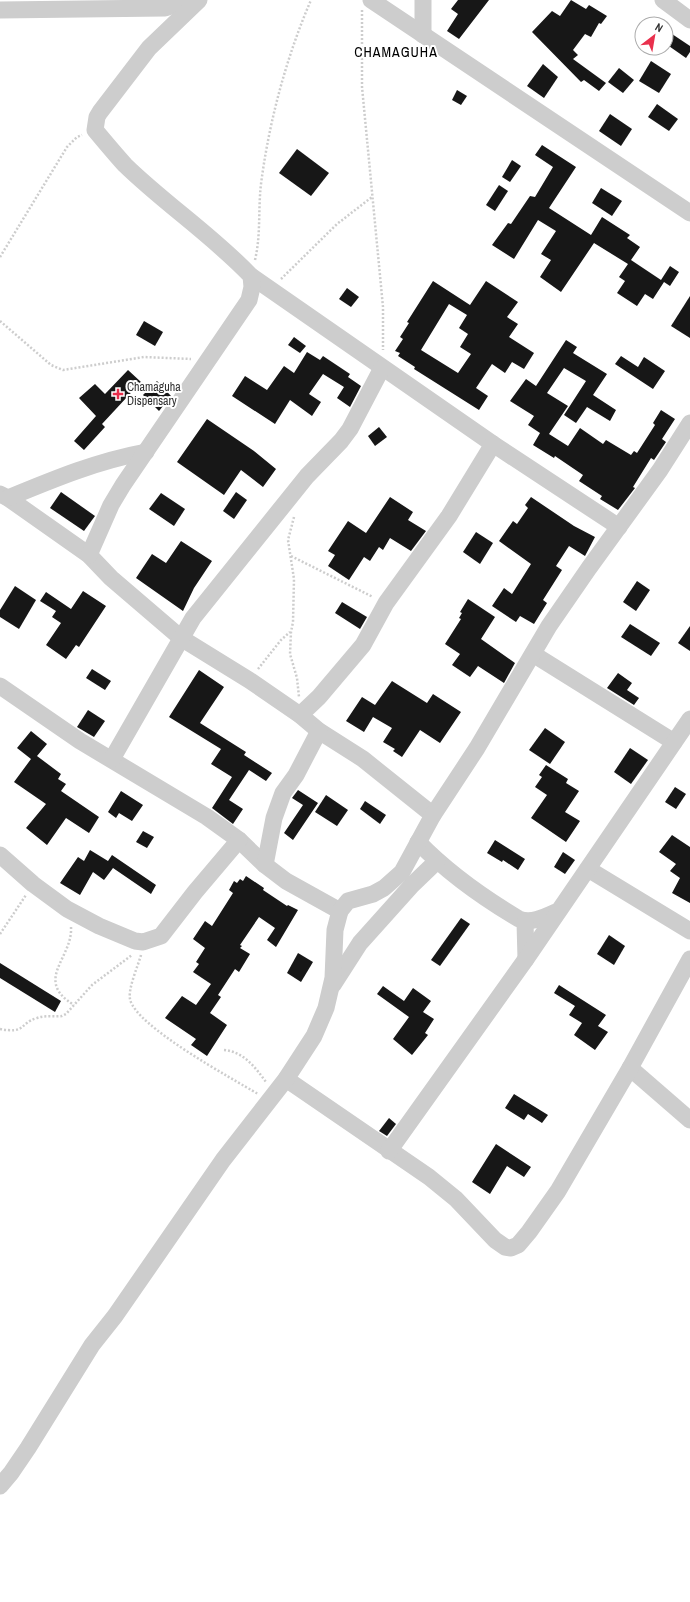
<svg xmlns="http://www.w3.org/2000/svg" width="690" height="1602" font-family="'Archivo Narrow',sans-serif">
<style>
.building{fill:#171717;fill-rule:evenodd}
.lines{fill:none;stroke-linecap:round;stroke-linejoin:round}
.path{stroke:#cdcdcd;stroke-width:2.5;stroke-dasharray:2 2;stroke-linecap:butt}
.minor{stroke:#cdcdcd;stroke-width:17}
.poi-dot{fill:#e9304d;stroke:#fff;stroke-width:1.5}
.labels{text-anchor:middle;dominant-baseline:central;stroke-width:4;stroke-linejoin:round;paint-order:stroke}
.poi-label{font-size:12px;fill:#303030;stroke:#fff;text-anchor:start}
.quarter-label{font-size:14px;letter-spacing:1px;fill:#000;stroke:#fff}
</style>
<rect width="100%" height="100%" fill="#fff"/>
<g class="building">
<path d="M 458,0 L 489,0 L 459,39 L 447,31 L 458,14 L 451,9 Z"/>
<path d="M 571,0 L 586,9 L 589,5 L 607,16 L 601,24 L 599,23 L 591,37 L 585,34 L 573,50 L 578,55 L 573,59 L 606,83 L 599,91 L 584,80 L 581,82 L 532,32 L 552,11 L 560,16 Z"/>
<path d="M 672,34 L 690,46 L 690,52 L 686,58 L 666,44 Z"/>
<path d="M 651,61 L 671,74 L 659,93 L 639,81 Z"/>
<path d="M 543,64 L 558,77 L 544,98 L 527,86 Z"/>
<path d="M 619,68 L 634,80 L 623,93 L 608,82 Z"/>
<path d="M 457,90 L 467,96 L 461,105 L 452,100 Z"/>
<path d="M 657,104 L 678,119 L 669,131 L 648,117 Z"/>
<path d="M 610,114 L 632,129 L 621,146 L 599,131 Z"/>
<path d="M 542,145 L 576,167 L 549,208 L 591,235 L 602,217 L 630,235 L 627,238 L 640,247 L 631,260 L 661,280 L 670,266 L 679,272 L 670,286 L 664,282 L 653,299 L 645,294 L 637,306 L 617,293 L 625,281 L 619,277 L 628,264 L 594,243 L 561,292 L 540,277 L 551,260 L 541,254 L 556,231 L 538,220 L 514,259 L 492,245 L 508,223 L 511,224 L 530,196 L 535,197 L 553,167 L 535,155 Z"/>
<path d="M 297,149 L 329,173 L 311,196 L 279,173 Z"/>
<path d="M 512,160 L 521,166 L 510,182 L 502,177 Z"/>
<path d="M 499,185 L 508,191 L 495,211 L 486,205 Z"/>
<path d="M 601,188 L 622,201 L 612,216 L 592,203 Z"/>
<path d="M 433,281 L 470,305 L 486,281 L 518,302 L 507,317 L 518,324 L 509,337 L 534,353 L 524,369 L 512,362 L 505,373 L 492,364 L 476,388 L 488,396 L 479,410 L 414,369 L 415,367 L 398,356 L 400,353 L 395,351 L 403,339 L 400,337 L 409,323 L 407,322 ZM 449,304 L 467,315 L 459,328 L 468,334 L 460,347 L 471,354 L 458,373 L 421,350 Z"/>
<path d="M 347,288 L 359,297 L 351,307 L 339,299 Z"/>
<path d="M 690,296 L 690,338 L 671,326 Z"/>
<path d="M 144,321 L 163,332 L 155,346 L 136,335 Z"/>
<path d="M 294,337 L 306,346 L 300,353 L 288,345 Z"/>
<path d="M 566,340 L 577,347 L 573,353 L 607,374 L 593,395 L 616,410 L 610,421 L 587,407 L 576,423 L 564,415 L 586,381 L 564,368 L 547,393 L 568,406 L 549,434 L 568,446 L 580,428 L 603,444 L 606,440 L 631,455 L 634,451 L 637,453 L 655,425 L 653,423 L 661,410 L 675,419 L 662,439 L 666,442 L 654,460 L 651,458 L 633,487 L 635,488 L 618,510 L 600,499 L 602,496 L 579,481 L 583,475 L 555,456 L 554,458 L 533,445 L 540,433 L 528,425 L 534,416 L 510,401 L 526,379 L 536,386 Z"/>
<path d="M 307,352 L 320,360 L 323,356 L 350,374 L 348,377 L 361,386 L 350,407 L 337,398 L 344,387 L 323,374 L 309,394 L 321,402 L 312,416 L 290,400 L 275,424 L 232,396 L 245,376 L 267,390 L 284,366 L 294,373 Z"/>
<path d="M 621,356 L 638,367 L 644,357 L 665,371 L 653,389 L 615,364 Z"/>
<path d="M 128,370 L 141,382 L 102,424 L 105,427 L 84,450 L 74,441 L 96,416 L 79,398 L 95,384 L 105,394 Z"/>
<path d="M 157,381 L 171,396 L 159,411 L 143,395 Z"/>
<path d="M 207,419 L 254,451 L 276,469 L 263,487 L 241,470 L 224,495 L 177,462 Z"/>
<path d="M 379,427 L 387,437 L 375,446 L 368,436 Z"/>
<path d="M 61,492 L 95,516 L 84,531 L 50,508 Z"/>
<path d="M 236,492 L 247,500 L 234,519 L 223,511 Z"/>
<path d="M 161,493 L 185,509 L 174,526 L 149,509 Z"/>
<path d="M 390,497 L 413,512 L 408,520 L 426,531 L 411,551 L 390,538 L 383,550 L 379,547 L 370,561 L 364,557 L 349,580 L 328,566 L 335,555 L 328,551 L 348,521 L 366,533 Z"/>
<path d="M 531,497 L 574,526 L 595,537 L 585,556 L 569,546 L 556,566 L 562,570 L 543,600 L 547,603 L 534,624 L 520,616 L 516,622 L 492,606 L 504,588 L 512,594 L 531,564 L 499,541 L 513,521 L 517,524 L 528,508 L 525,505 Z"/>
<path d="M 476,532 L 493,543 L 480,564 L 463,552 Z"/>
<path d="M 181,541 L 212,561 L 194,588 L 183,611 L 136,578 L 152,554 L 166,563 Z"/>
<path d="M 637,581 L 650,590 L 636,611 L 623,602 Z"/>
<path d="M 15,586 L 36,600 L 19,629 L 0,617 L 0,610 Z"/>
<path d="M 83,591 L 106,606 L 79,647 L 76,645 L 66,659 L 46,645 L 61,623 L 52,617 L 56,611 L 40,601 L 46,592 L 71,609 Z"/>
<path d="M 468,599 L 495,617 L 481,639 L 515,663 L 504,683 L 478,666 L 470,677 L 452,665 L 460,654 L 445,644 L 461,619 L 459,618 L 462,613 L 460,612 Z"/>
<path d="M 342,602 L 367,617 L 360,629 L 335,613 Z"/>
<path d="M 630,624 L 660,643 L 651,656 L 621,637 Z"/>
<path d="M 690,626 L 690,651 L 678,643 Z"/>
<path d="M 92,669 L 111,681 L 105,690 L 86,678 Z"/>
<path d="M 199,670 L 224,687 L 200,723 L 246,752 L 244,755 L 272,773 L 266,781 L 249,770 L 229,800 L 243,809 L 233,824 L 212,808 L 232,777 L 211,764 L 221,749 L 169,717 Z"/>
<path d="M 618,673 L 632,683 L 627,690 L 639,698 L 634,705 L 607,688 Z"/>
<path d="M 392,681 L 427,703 L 433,694 L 461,712 L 440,743 L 420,730 L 402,757 L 393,751 L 395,749 L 383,742 L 392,728 L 373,717 L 364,732 L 346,721 L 362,697 L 375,705 Z"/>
<path d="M 88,710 L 105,721 L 94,737 L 77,727 Z"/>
<path d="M 545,728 L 565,742 L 550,764 L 529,750 Z"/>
<path d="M 31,731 L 47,744 L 37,756 L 61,774 L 58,779 L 66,784 L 61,791 L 99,817 L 89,833 L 66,818 L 47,845 L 26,828 L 46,804 L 14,782 L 31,759 L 17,748 Z"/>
<path d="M 630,748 L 648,760 L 631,784 L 614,772 Z"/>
<path d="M 546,765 L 568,779 L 566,783 L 579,791 L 565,812 L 580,821 L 566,842 L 531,818 L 547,795 L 535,787 L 542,777 L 539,775 Z"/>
<path d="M 675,787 L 686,794 L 676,809 L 665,802 Z"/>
<path d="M 298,790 L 318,803 L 293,840 L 284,833 L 303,805 L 292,798 Z"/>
<path d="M 121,791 L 143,805 L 132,821 L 119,813 L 116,818 L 108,812 Z"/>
<path d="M 326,795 L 348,810 L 337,826 L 315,812 Z"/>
<path d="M 365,801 L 386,815 L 380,824 L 360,809 Z"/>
<path d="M 143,831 L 154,837 L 147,848 L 136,842 Z"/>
<path d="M 672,835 L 690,847 L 690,903 L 672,893 L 680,878 L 670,871 L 676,864 L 659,852 Z"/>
<path d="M 495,840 L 525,859 L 518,870 L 503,860 L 502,862 L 487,853 Z"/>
<path d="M 90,850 L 108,861 L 112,855 L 156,885 L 151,894 L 113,868 L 104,880 L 93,872 L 80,895 L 60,883 L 78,857 L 84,861 Z"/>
<path d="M 563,852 L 575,860 L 565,874 L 554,867 Z"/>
<path d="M 246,876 L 264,888 L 263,890 L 287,906 L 288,905 L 298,910 L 276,947 L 267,940 L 275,928 L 259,917 L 240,945 L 242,946 L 240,948 L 250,954 L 239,972 L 235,969 L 218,995 L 221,997 L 210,1013 L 227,1025 L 207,1056 L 191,1045 L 196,1039 L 165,1018 L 182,996 L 196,1005 L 211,984 L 193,972 L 199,964 L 196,962 L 205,948 L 193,939 L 205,921 L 212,926 L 233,893 L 229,890 L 234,881 L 237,883 L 240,879 L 243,881 Z"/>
<path d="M 461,918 L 470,924 L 440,966 L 431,960 Z"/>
<path d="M 609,935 L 625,946 L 614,965 L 597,954 Z"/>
<path d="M 298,953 L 313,962 L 301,982 L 287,973 Z"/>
<path d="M 0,963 L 61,1001 L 55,1012 L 0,978 Z"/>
<path d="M 559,985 L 606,1015 L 598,1026 L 608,1032 L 595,1050 L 574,1035 L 582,1023 L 569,1015 L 575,1006 L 554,993 Z"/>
<path d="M 383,986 L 404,1001 L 413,988 L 431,1001 L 423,1012 L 434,1019 L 425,1033 L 428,1035 L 412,1055 L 393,1039 L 409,1017 L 377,994 Z"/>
<path d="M 514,1094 L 548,1115 L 542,1123 L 528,1114 L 524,1120 L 505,1108 Z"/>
<path d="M 389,1118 L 396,1124 L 387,1136 L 379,1131 Z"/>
<path d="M 496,1144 L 531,1167 L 524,1177 L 507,1166 L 490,1194 L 472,1182 Z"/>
</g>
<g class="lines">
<g class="path">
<path d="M 362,10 L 362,87 L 383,307 L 383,350"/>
<path d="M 0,257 L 67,147 L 77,137 L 82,135"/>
<path d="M 255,260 C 261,235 258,209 261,184 C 269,122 286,58 311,0"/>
<path d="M 281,279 L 337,224 L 372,197"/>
<path d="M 0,321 L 51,365 L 63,370 L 144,357 L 191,359"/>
<path d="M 294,517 L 288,540 L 294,579 L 293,622 L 291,632 L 290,654 L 297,678 L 299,697"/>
<path d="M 291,556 L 373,597"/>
<path d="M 258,669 L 281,640 L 290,632"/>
<path d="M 71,927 C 73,958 33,980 74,1005"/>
<path d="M 0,934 L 26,895"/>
<path d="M 141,955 C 138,966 128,988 130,999 C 135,1026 233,1079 258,1094"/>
<path d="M 0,1029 C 27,1034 19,1023 37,1018 C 45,1015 54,1017 62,1016 L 66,1014 L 92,985 L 132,955"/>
<path d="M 224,1050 C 244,1052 255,1067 266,1082"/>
</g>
<g class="minor">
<path d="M 371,0 L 690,213"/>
<path d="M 663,0 L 690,20"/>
<path d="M 0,10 L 165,8 L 188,0"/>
<path d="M 423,35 L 423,0"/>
<path d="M 251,276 L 493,444 L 619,527"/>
<path d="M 0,494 L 8,498 L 89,555 L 111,578 L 181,638 L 249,680 L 300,715 L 319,731 L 363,759 L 433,815"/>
<path d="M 8,498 C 54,479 97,461 146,452"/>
<path d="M 89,555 L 111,505 L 123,485 L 249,300 L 252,287 L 251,276 C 212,235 165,204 125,165 C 115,154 105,142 95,130 L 97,117 L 100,112 L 149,48 L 199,0"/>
<path d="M 533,654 L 674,742"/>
<path d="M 0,686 L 80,741 L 207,817 L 239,840 L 265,865 L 286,881 L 340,911"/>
<path d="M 300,715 L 319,697 L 363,645 L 386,603 L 449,516 L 493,444"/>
<path d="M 112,759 L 193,618 L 307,476 L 341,441 L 350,429 L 382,368"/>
<path d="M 418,842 C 448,873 482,897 519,919 C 531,924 545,917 556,912"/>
<path d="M 0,855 L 33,884 L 67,909 L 99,926 L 135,941 L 143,942 L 161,936 L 195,892 L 239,840"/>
<path d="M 265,865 L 274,818 L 283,793 L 296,775 L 319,731"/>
<path d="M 588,869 L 690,931"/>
<path d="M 525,922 L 526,959"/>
<path d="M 333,985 L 360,943 L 412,885 L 437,861"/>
<path d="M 630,1068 L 690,1120"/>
<path d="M 286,1079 L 429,1177 L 456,1199 L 495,1240 L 505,1247 L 511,1248 L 518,1245 L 529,1232 L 558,1191 L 630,1068 L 690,959"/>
<path d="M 389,1151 L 526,959 L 690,719"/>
<path d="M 0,1486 L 11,1473 L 28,1448 L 92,1345 L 115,1316 L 223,1160 L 286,1079 L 314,1036 L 326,1008 L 333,978 L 335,930 L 340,911 L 348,901 L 373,894 L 384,888 L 402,872 L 433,815 L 477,748 L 549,626 L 589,568 L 660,470 L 690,423"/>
</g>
</g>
<path class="poi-dot" d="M116 388h4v4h4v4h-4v4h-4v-4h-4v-4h4z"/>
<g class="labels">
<g class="poi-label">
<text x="127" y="387">Chamaguha<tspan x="127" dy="14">Dispensary</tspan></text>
</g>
<g class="quarter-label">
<text x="396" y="52">CHAMAGUHA</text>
</g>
</g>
<g transform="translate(654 36) rotate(31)"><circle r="19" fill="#ffffff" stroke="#acacac"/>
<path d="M0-3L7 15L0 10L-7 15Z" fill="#e9304d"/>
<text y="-6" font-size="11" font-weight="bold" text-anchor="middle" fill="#303030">N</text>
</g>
</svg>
